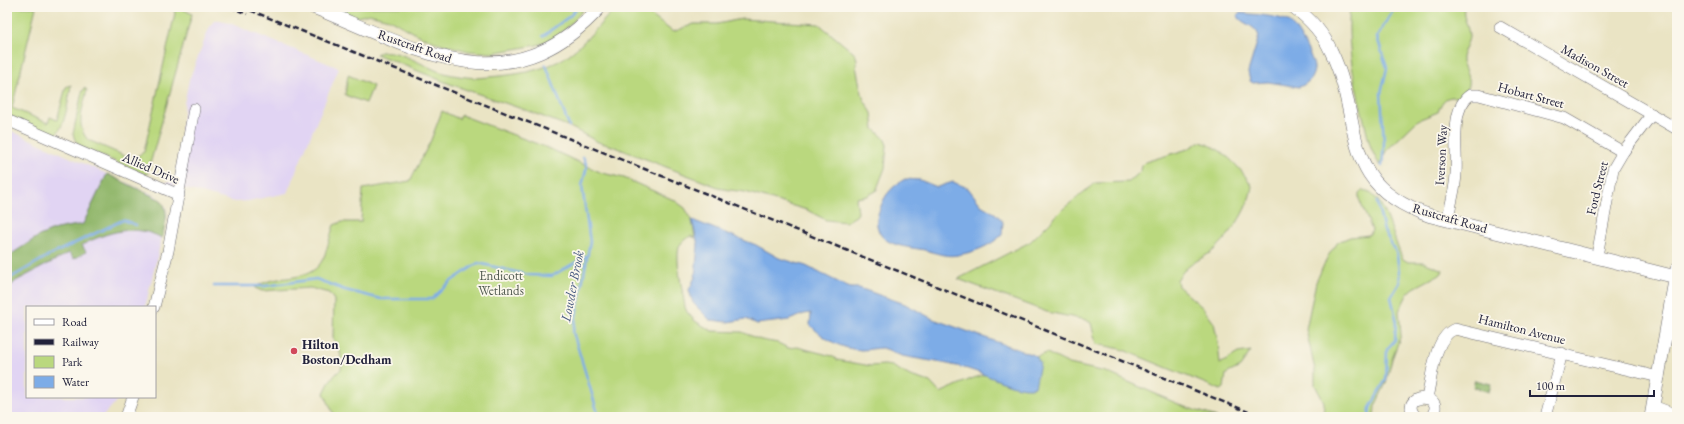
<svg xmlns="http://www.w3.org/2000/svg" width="1684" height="424" font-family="'EB Garamond',serif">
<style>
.built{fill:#e1d4f3}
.green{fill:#bad87e;stroke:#6e7d5c}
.forest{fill:#93b86d;stroke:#5a6d54}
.water{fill:#7dace7;stroke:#506791}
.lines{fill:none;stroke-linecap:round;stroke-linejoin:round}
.stream{stroke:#7dace7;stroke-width:2.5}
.minor-casing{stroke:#68666b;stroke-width:12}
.major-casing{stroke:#68666b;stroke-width:14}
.minor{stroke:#fff;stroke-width:11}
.major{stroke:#fff;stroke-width:13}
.rail{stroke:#22223b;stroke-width:2.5;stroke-dasharray:6 3;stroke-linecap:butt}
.poi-dot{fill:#d1495b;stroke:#fbf7ec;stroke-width:1.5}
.labels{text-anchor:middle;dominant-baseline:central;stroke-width:3.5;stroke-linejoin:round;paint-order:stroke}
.street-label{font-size:13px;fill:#22223b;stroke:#fbf7ec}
.park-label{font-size:13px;fill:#50594f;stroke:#fbf7ec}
.poi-label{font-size:13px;font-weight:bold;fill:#22223b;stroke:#fbf7ec;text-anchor:start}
.water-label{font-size:14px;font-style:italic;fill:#465980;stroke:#fbf7ec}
</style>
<rect width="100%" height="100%" fill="#fbf7ec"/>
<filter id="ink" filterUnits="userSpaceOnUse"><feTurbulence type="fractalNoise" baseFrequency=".025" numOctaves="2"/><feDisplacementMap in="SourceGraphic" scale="8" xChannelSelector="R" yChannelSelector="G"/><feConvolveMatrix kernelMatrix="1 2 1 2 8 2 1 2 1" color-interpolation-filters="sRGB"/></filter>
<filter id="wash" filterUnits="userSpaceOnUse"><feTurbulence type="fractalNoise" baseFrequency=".012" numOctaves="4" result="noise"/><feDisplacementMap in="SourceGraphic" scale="16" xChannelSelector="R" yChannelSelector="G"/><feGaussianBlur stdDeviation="0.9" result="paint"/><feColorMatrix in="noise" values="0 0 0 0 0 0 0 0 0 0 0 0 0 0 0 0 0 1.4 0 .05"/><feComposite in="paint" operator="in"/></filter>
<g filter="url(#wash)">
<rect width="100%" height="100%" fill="#eae4c4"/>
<g class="built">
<path d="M 214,21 L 219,21 L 229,23 L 339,68 L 287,193 L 248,201 L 235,202 L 164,183 L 173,180 L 178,172 L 184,104 L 189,80 L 210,26 Z"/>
<path d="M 7,129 L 156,196 L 166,207 L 167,216 L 145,307 L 27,307 L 27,397 L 118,397 L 115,403 L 102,417 L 7,417 Z"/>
</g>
<g class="green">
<path d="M 7,7 L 36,7 L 12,108 L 48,123 L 50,117 L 57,120 L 66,87 L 71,85 C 69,96 65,132 53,136 L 12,117 L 7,112 Z"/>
<path d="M 173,7 L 179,7 L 192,14 L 147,175 L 81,147 L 75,140 L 73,134 L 82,92 L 85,88 L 87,90 C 83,108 75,125 88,140 L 132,159 L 144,152 L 175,13 Z"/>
<path d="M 332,7 L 585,7 L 573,22 L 553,40 L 537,45 L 492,53 L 468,51 L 435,42 L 420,36 L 389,19 L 369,14 L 354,18 L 344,15 Z"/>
<path d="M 616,7 L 640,7 L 673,32 L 694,24 L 717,24 L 742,19 L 819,24 L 855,54 L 857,59 L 856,66 L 860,86 L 864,100 L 872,113 L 874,129 L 884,138 L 887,145 L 885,168 L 876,191 L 867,196 L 856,198 L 858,213 L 856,216 L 846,222 L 826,220 L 807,210 L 745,192 L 723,189 L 612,146 L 598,142 L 570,127 L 528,111 L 450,84 L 376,54 C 393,44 427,69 444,73 C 455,76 465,77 476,78 C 503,76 532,74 557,62 C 578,52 600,24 616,7 Z"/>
<path d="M 1350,7 L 1464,7 C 1462,18 1469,26 1469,37 C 1468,45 1461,53 1462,61 C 1463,69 1470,76 1468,85 C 1462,110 1447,83 1438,112 L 1418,120 L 1386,151 L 1380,165 C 1370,152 1367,133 1363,116 C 1354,80 1346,45 1350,7 Z"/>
<path d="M 348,75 L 373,86 L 366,103 L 345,95 Z"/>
<path d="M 442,111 L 459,119 L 461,115 L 548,148 L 602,173 L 624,178 L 674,200 L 685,208 L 692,220 L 695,238 L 691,236 C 686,238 681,242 679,247 C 675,262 683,291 685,307 L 687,312 L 695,321 L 712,331 L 742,332 L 761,340 L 778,343 L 788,348 L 797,347 L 832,356 L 837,360 L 871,366 L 884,365 L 892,366 L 910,376 L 930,382 L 940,393 L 971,379 L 1047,353 L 1069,364 L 1106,372 L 1185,407 L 1217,417 L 335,417 L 324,393 L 331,379 L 341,369 L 342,363 L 340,352 L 333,338 L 334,300 L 329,293 L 310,288 L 262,291 L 255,288 C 274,272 308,285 322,261 C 327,252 330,235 334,225 L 342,222 L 361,222 L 363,189 L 410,181 L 431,140 Z"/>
<path d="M 1199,142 C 1220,145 1241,168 1252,186 C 1249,209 1228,240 1210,253 C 1197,261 1185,266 1177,280 L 1178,286 L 1202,307 L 1214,323 L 1218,342 L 1220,364 L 1238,353 L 1251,351 L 1240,367 L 1226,374 L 1224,388 L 1221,390 L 1121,349 L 1096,344 L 1091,323 L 1086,320 L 1047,312 L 958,279 L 1030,242 L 1063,209 L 1095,183 L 1129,182 L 1141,171 L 1142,165 L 1145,162 L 1188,149 Z"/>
<path d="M 1363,190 C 1387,195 1393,242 1403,259 L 1408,262 L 1423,262 L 1443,270 L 1442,273 L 1414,288 L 1408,293 L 1399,311 L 1401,335 L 1392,359 L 1386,383 L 1375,406 L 1374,417 L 1323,417 L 1324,402 L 1315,385 L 1315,370 L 1306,329 L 1316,282 L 1328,256 L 1338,242 L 1350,237 L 1369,235 L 1372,230 L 1359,199 L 1359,194 Z"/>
</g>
<g class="forest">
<path d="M 107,174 L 161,200 C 170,212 165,224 162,238 C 135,223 107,232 82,245 L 86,252 L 74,259 L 69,253 L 16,281 L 7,290 L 7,257 L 39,236 L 56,229 L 83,224 Z"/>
<path d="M 1475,380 L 1491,384 L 1489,392 L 1473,387 Z"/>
</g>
<g class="water">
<path d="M 1239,13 C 1251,14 1278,16 1288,21 C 1296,26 1315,60 1314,69 C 1313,79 1307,84 1299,87 L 1268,82 L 1253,83 L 1250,81 L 1248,72 L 1259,36 C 1255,24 1242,25 1237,15 Z"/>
<path d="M 905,179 L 920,180 L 937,187 L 953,182 L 968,188 L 981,205 L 996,214 L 1003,222 L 1002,235 C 990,246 975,252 958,255 C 947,257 939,254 929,251 C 914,247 883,248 878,229 C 875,221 878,214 881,206 C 885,194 894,185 905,179 Z"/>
<path d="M 692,220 L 756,245 L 779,258 L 806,266 L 850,288 L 859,288 L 905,304 L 933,319 L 1036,356 L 1040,363 L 1035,387 C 1020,392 992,377 977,372 C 952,363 928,361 902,356 C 895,354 889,349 882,348 C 875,348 868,350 861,350 C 841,349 824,339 810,325 L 811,313 L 804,314 L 789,320 L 757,324 L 746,319 L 728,322 L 710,320 L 693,303 L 689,290 L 695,277 L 698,245 Z"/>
</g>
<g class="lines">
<g class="stream">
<path d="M 543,36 L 571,15 L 578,7"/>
<path d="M 546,65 L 569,126"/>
<path d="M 583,157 L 587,166 L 582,186 L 590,242 L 573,332 L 599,417"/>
<path d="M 1382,166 L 1384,144 L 1381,93 L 1387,68 L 1377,37 L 1395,7"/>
<path d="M 7,280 L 48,256 L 123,220 L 136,225"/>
<path d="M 214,286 L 265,286 L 316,279 L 345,290 L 381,299 L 432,299 L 450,282 L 478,263 L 529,275 L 552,276 L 588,255"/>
<path d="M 1369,417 L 1370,408 L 1386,379 L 1387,349 L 1395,340 L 1396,318 L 1391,297 L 1400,282 L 1397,254 L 1384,231 L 1377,202"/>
</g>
</g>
</g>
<g filter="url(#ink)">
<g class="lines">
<g class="minor-casing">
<g id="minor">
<path d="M 1500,27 L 1677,129"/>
<path d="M 7,120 L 179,195"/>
<path d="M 1447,220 C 1451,205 1455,190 1456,174 C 1458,153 1449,109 1470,95 L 1479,95 L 1564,118 L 1623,152"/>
<path d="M 1597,256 L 1613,169 L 1623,152 L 1652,114"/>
<path d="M 154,307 L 168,251 L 194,109"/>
<path d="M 1427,398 C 1432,377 1434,337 1455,329 L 1659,377"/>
<path d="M 1653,406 L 1677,415"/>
<path d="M 126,417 L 133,397"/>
<path d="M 1416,417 C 1395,393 1450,391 1431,417"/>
<path d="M 1545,417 L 1562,353"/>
</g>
</g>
<g class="major-casing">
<g id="major">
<path d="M 313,7 C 416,48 508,109 600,7"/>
<path d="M 1294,7 C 1310,19 1323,33 1331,51 C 1365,121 1335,184 1431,216 L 1676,277"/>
<path d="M 1651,417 L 1677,269"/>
</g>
</g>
<use href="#minor" class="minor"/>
<use href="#major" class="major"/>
<g class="rail">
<path d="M 230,7 L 247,14"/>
<path d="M 242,7 L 1261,417"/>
</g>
</g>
</g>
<circle class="poi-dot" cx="294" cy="351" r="4"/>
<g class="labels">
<g class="street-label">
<text transform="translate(415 46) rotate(19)">Rustcraft Road</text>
<text transform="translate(1595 66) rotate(29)">Madison Street</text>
<text transform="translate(1531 95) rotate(15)">Hobart Street</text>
<text transform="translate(1441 155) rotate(-87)">Iverson Way</text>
<text transform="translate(151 168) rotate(23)">Allied Drive</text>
<text transform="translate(1597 188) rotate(-76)">Ford Street</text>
<text transform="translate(1450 218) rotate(16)">Rustcraft Road</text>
<text transform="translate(1522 329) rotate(14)">Hamilton Avenue</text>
</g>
<g class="park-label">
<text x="501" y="275">Endicott<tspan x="501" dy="15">Wetlands</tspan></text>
</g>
<g class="poi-label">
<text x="302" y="344">Hilton<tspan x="302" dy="15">Boston/Dedham</tspan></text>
</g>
<g class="water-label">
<text transform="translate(572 286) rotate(-79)">Lowder Brook</text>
</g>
</g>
<rect width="1684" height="424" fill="none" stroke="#fbf7ec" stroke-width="24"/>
<rect x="26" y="306" width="130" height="92" fill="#fbf7ec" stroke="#a4a2a5"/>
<rect x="34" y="319" width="20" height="6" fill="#ffffff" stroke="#a4a2a5"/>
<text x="62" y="326" font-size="12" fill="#22223b">Road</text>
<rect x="34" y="339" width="20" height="6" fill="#22223b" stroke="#a4a2a5"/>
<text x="62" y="346" font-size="12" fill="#22223b">Railway</text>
<rect x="34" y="356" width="20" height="12" fill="#bad87e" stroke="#a4a2a5"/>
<text x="62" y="366" font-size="12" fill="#22223b">Park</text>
<rect x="34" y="376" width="20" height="12" fill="#7dace7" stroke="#a4a2a5"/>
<text x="62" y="386" font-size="12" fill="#22223b">Water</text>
<path d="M1530 390v6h124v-6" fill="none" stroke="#22223b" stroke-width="2"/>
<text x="1536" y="390" font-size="12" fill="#22223b" stroke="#fbf7ec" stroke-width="3" paint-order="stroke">100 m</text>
</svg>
